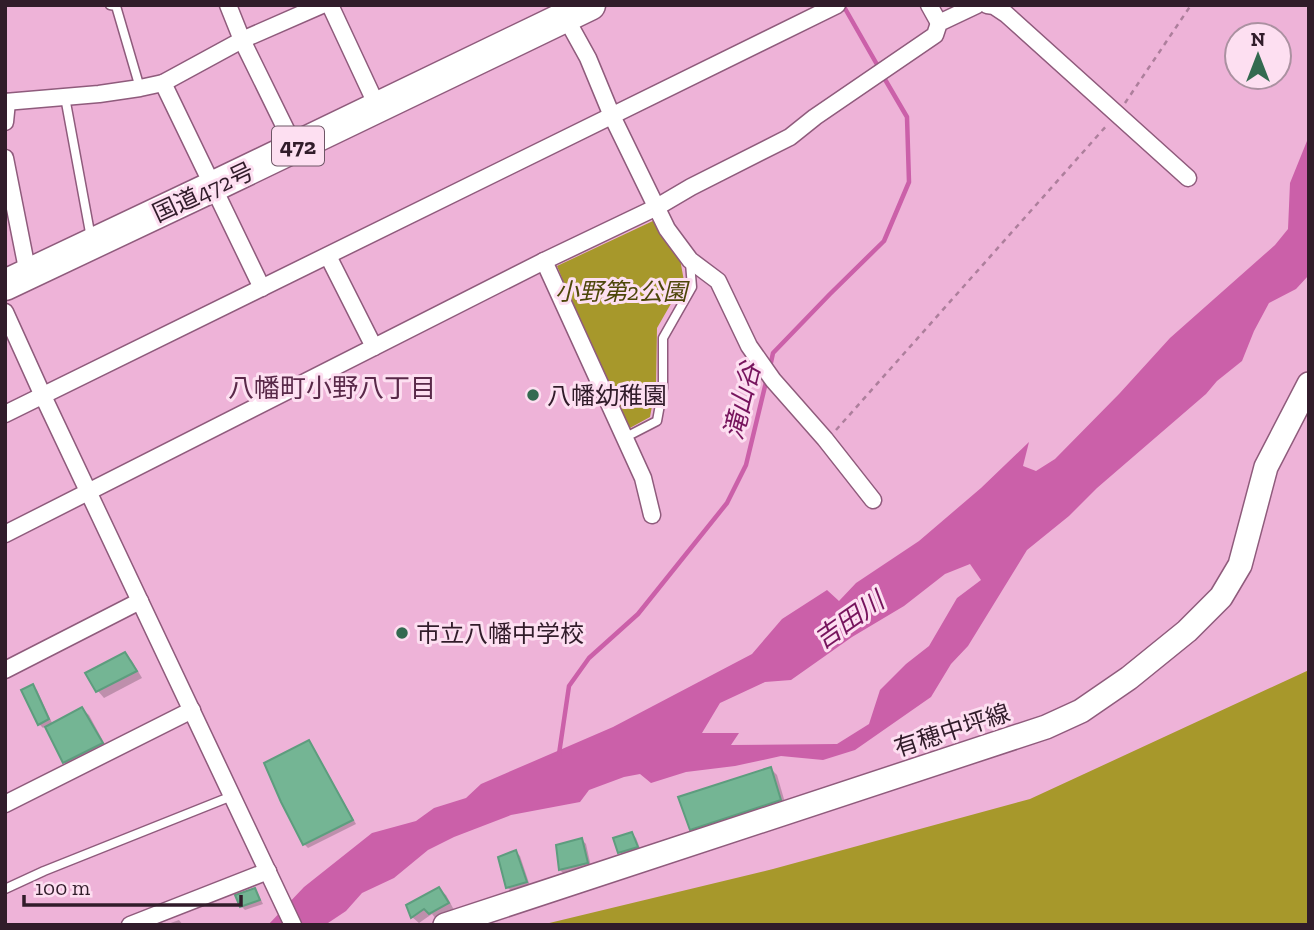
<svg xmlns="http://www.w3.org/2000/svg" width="1314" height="930" font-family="'Zilla Slab','Noto Sans JP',serif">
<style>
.green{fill:#a7982b}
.water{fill:#cb60a9;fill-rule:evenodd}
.shadow{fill:#0003}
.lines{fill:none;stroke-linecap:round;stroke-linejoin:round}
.stream{stroke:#cb60a9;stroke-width:4.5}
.building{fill:#74b594;stroke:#5d9d7e;stroke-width:2}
.lane-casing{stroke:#8f5b7c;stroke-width:11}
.street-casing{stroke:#8f5b7c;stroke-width:19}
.secondary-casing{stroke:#8f5b7c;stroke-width:26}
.highway-casing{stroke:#8f5b7c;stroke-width:33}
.path{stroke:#ad7f9c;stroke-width:2.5;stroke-dasharray:5 5;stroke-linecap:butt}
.lane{stroke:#fff;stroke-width:8}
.street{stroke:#fff;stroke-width:16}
.secondary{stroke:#fff;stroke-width:23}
.highway{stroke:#fff;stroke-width:30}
.poi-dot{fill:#336a50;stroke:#fddff1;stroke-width:2.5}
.labels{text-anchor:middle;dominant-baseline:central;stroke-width:6;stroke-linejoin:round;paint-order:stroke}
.shield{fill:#fddff1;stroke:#6e5666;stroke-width:2}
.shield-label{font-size:23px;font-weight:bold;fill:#311c2a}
.street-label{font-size:24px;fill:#311c2a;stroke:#fddff1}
.park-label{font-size:24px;font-style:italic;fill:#4d4609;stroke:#fddff1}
.poi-label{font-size:24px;fill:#311c2a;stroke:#fddff1;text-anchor:start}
.neighbourhood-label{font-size:26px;fill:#592949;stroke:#fddff1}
.water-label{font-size:26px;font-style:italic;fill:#77145d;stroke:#fddff1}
</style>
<rect width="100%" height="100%" fill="#eeb3d8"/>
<g class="green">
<path d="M 655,220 L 680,259 L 684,281 L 657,328 L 656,384 L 650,417 L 628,429 L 589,345 L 557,266 Z"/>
<path d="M 1309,670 L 1309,925 L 541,925 L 773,869 L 1030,799 Z"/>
</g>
<path class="water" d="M 1309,136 L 1309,275 L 1296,289 L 1269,303 L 1254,331 L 1242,361 L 1217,381 L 1206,394 L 1097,488 L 1069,516 L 1027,550 L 968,646 L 951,664 L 931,697 L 855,750 L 823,760 L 781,756 L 735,766 L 686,772 L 651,783 L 640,774 L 624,777 L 589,790 L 580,802 L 511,815 L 454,837 L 428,850 L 394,878 L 362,893 L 346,911 L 325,925 L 268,925 L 304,887 L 372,833 L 416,821 L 434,808 L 466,798 L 481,784 L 613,727 L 752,654 L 782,619 L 827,590 L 839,601 L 856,583 L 919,541 L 981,488 L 1029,442 L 1023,466 L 1036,471 L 1055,459 L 1119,394 L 1170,338 L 1275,245 L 1288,229 L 1290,183 ZM 970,564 L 981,580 L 957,598 L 929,646 L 906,664 L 880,690 L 869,724 L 837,744 L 731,745 L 739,733 L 702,733 L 720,703 L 765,682 L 791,680 L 852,637 L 904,606 L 945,574 Z"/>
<g class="shadow">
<path d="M 125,654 L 132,661 L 142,678 L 104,698 L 98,691 L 88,674 Z"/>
<path d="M 33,686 L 37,690 L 53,725 L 82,709 L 89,715 L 108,750 L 71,769 L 64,762 L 46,726 L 43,728 L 39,724 Z"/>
<path d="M 313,747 L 356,824 L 308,848 L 304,844 Z"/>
<path d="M 771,769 L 777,775 L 786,806 L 698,835 L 691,829 Z"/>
<path d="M 632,834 L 636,838 L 641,851 L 624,856 L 619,852 Z"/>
<path d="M 582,840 L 586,844 L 591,867 L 564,874 L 560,870 Z"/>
<path d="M 516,852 L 520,856 L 530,886 L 511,891 L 507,887 Z"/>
<path d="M 439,889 L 446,895 L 454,910 L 437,920 L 432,914 L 419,923 L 412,917 Z"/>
<path d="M 254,890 L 258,894 L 263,904 L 245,910 L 241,906 Z"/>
<path d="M 179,920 L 183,925 L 165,925 Z"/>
</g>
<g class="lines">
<g class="stream">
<path d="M 843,5 L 879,68"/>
<path d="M 770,367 L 773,353 L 830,294 L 884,241 L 909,182 L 907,117 L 883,76"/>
<path d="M 559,754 L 569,686 L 589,658 L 638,614 L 727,503 L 746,465 L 767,378"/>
</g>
</g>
<g class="building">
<path d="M 125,652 L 137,671 L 96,692 L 85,673 Z"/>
<path d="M 33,684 L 49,719 L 38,725 L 21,690 Z"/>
<path d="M 82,707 L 103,743 L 63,763 L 45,727 Z"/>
<path d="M 309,740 L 353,820 L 303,845 L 281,802 L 264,763 Z"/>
<path d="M 771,767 L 781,800 L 690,830 L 678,797 Z"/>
<path d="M 632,832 L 638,847 L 618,853 L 613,838 Z"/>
<path d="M 582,838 L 588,863 L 559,870 L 556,845 Z"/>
<path d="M 516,850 L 527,882 L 506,888 L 498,857 Z"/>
<path d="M 439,887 L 449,903 L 429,914 L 424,909 L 411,918 L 406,905 Z"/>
<path d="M 255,888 L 260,900 L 240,907 L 235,895 Z"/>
</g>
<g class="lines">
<g class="lane-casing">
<g id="lane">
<path d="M 110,5 L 116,6 L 140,88"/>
<path d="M 65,97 L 91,238"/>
<path d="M 624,438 L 657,421 L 663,388 L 663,338 L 692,287 L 690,263"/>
<path d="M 5,889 L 44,871 L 232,796"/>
</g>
</g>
<g class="street-casing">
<g id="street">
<path d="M 228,5 L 242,40 L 295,148"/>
<path d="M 330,5 L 378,108"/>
<path d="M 929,5 L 939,23"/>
<path d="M 987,5 L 994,6 L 1006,14 L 1188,178"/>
<path d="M 562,11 L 588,58 L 612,116 L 667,229 L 690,260 L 718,281 L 749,346 L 773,380 L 825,439 L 873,500"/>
<path d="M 163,83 L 262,288"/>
<path d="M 5,102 L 99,94 L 140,88 L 163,83 L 242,40 L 322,5"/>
<path d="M 5,122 L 7,102"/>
<path d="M 5,158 L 28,274"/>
<path d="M 328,256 L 374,347"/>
<path d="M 544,261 L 643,478 L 652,515"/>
<path d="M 5,312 L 43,396 L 293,925"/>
<path d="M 5,414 L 837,5"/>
<path d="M 5,534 L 544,261 L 657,207 L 691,187 L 790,137 L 815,117 L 935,35 L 939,23 L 977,5"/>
<path d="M 5,670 L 140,601"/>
<path d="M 5,804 L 192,710"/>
<path d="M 130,925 L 268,871"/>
</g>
</g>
<g class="secondary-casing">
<path id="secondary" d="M 445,925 L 1046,727 L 1081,711 L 1129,678 L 1187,631 L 1221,597 L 1240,565 L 1266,467 L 1309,384"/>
</g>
<g class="highway-casing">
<path id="highway" d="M 5,285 L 212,187 L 590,5"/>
</g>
<g class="path">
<path d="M 1125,103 L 1191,5"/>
<path d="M 836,430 L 1108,124"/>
</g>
<use href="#lane" class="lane"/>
<use href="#street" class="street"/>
<use href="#secondary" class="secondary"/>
<use href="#highway" class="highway"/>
</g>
<g class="poi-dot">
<circle cx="533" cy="395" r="7"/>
<circle cx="402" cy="633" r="7"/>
</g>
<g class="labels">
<rect class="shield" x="272" y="126.5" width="52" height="39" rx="5"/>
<g class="shield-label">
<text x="298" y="146">472</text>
</g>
<g class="street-label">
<text transform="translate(203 192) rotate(-25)">国道472号</text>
<text transform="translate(952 730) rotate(-18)">有穂中坪線</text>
</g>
<g class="park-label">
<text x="621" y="291">小野第2公園</text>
</g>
<g class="poi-label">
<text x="547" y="395">八幡幼稚園</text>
<text x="416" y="633">市立八幡中学校</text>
</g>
<g class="neighbourhood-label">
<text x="332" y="388">八幡町小野八丁目</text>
</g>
<g class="water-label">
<text transform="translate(742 401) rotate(-76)">滝山谷</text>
<text transform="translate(849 620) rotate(-35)">吉田川</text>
</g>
</g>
<rect width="1314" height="930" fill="none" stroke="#311c2a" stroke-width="14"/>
<g transform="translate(1258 56)"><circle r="33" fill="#fddff1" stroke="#ab91a1" stroke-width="2"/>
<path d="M0-5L12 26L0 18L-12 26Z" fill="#336a50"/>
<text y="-10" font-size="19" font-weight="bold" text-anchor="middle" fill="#311c2a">N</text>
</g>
<path d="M24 895v10h217v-10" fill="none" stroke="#311c2a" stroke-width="3.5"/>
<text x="35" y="895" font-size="21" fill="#311c2a" stroke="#fddff1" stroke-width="5" paint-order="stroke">100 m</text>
</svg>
